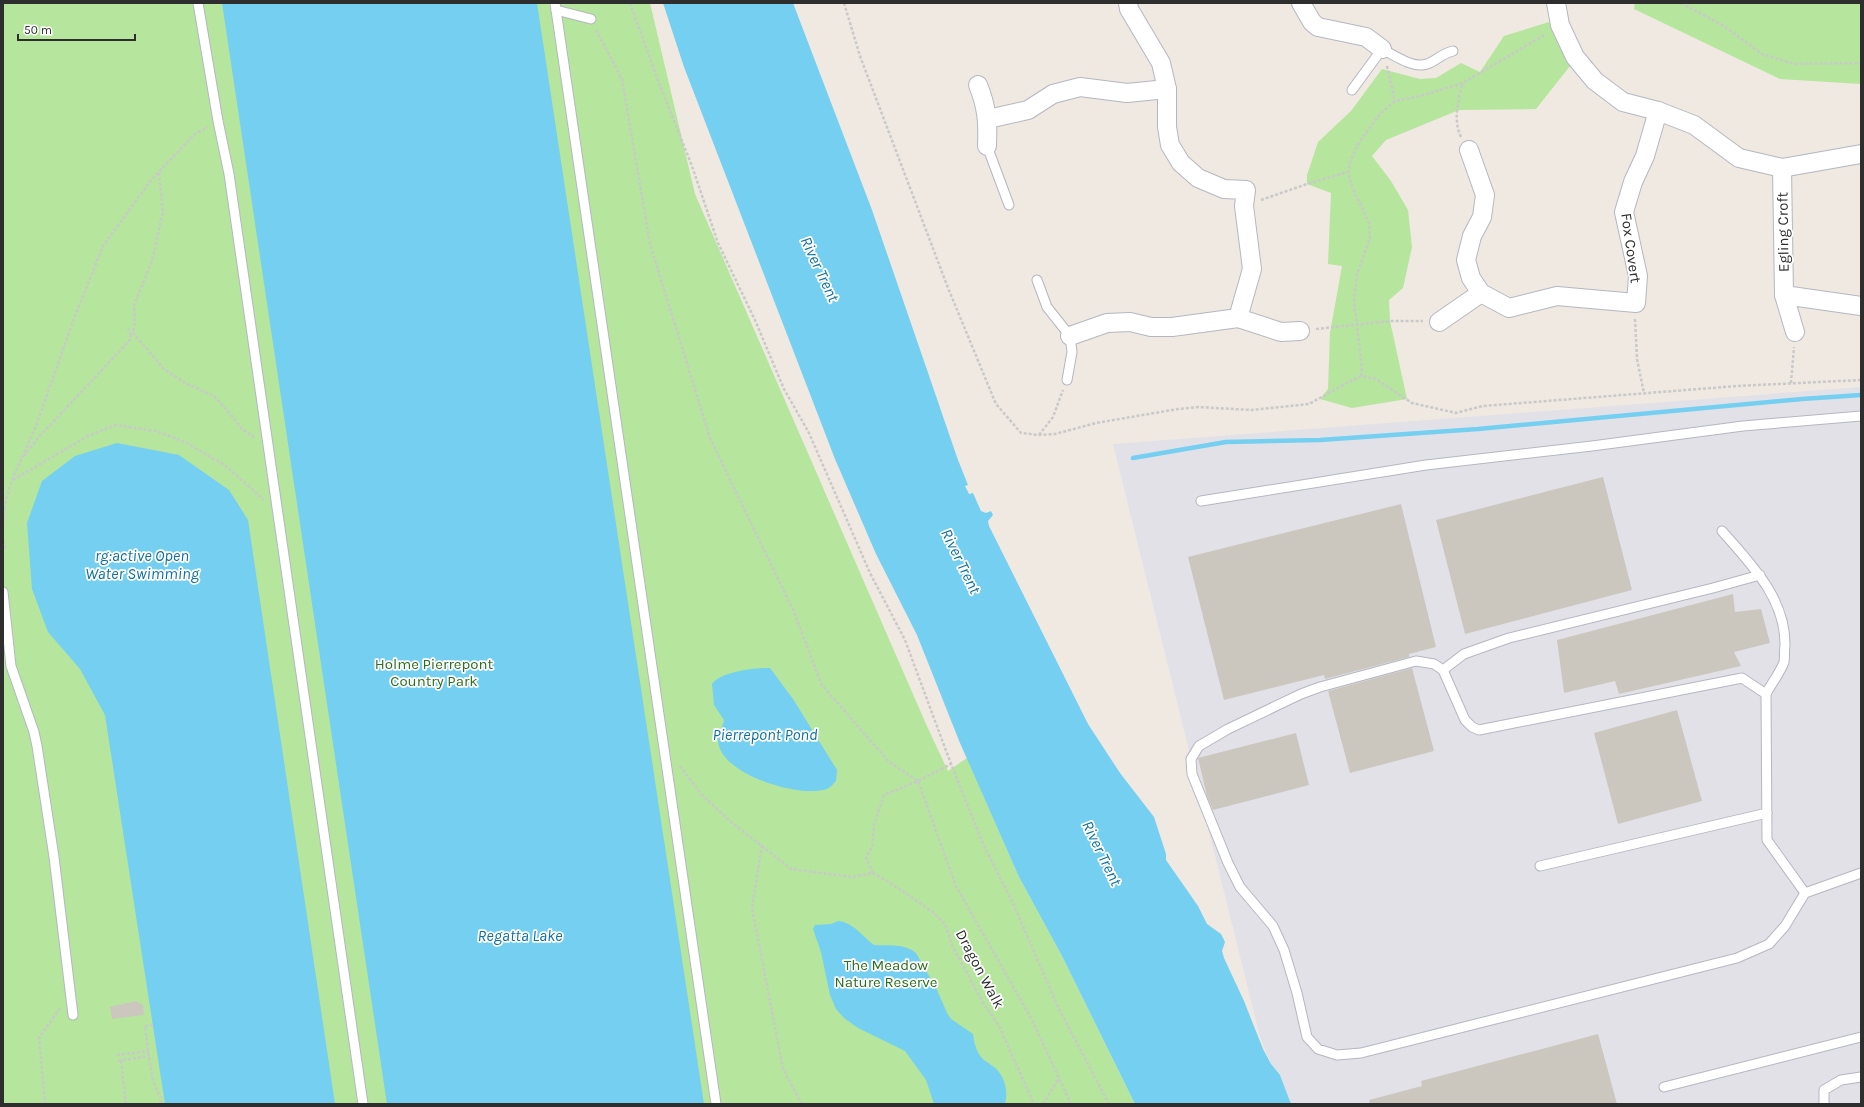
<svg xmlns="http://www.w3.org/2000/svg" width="1864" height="1107" font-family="Karla,sans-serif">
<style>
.industrial{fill:#e3e1e8}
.green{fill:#b6e59e}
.water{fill:#75cff0}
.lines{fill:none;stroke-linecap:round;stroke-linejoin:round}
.stream{stroke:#75cff0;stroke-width:4.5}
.building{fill:#cbc7bf}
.service-casing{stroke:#b4b7c1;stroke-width:11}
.minor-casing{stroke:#b4b7c1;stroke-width:20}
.path{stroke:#c9c9c9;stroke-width:2.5;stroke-dasharray:3 2;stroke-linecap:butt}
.service{stroke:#fff;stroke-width:9}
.minor{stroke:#fff;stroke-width:18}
.labels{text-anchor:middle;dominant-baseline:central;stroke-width:3.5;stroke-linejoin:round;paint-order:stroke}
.street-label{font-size:15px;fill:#2e2e2e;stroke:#fff}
.park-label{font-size:15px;fill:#2c6e1b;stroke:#fff}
.water-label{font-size:16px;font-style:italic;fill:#0d6fa3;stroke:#fff}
</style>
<rect width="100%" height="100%" fill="#efe9e1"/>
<path class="industrial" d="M 1861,387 L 1861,1104 L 1291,1104 L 1280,1075 L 1271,1064 L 1260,1037 L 1113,444 Z"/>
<g class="green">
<path d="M 3,3 L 650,3 L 695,194 L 926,724 L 948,771 L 967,758 L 1019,877 L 1062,956 L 1135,1104 L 3,1104 Z"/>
<path d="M 1635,3 L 1861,3 L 1861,84 L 1780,79 L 1634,9 Z"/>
<path d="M 1549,22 L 1570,66 L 1536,109 L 1459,110 L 1386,140 L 1372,156 L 1391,181 L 1408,210 L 1412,247 L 1403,288 L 1389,300 L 1390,321 L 1407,399 L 1352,408 L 1320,399 L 1328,389 L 1330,333 L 1342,266 L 1328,264 L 1331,193 L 1307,184 L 1307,175 L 1318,142 L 1351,111 L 1382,69 L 1420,79 L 1436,78 L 1461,63 L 1480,72 L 1504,36 Z"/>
</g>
<g class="water">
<path d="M 222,3 L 537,3 L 704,1104 L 387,1104 Z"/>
<path d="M 663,3 L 793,3 L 872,210 L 958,460 L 968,485 L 965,486 L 969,494 L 973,493 L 981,511 L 986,513 L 991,511 L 993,515 L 988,521 L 989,526 L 1088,724 L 1120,773 L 1154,817 L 1166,854 L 1166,860 L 1198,906 L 1207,924 L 1221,934 L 1225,942 L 1222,951 L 1224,958 L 1244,1001 L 1263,1049 L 1271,1064 L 1280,1075 L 1291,1104 L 1135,1104 L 1062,956 L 1019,877 L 960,743 L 917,635 L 876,554 L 835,459 L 684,67 Z"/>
<path d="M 117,443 L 179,455 L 229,490 L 248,520 L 335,1104 L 165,1104 L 105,715 L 80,669 L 48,632 L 32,589 L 27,523 L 42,481 L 75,456 Z"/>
<path d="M 770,668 L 793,699 L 837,770 L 836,781 C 833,784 831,787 827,789 C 800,798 727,776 719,746 C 716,736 722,730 724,720 L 714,705 L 712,684 C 719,672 757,667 770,668 Z"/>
<path d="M 838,921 C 853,922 863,937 874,945 C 889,946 904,943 916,953 L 937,990 L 947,1013 L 951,1019 L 973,1034 C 974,1042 976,1051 981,1057 C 984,1061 988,1062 991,1065 C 1004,1073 1009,1090 1005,1104 L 934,1104 L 926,1080 L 905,1051 L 858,1028 L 844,1018 L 836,1009 L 830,995 L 821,952 L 813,929 L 815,925 L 831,924 Z"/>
</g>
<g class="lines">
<path class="stream" d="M 1133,458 L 1226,442 L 1320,440 L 1478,429 L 1802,399 L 1861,395"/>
</g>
<g class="building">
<path d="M 1603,477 L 1632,590 L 1465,634 L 1436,520 Z"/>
<path d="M 1401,504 L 1436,647 L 1409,654 L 1409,657 L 1325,679 L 1324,675 L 1224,700 L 1188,557 Z"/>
<path d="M 1733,594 L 1735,612 L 1761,609 L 1770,643 L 1734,652 L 1741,666 L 1619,694 L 1615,681 L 1564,693 L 1557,640 Z"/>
<path d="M 1412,668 L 1434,751 L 1350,773 L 1328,691 Z"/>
<path d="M 1677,710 L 1702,801 L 1618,824 L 1594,733 Z"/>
<path d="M 1296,733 L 1309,785 L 1213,810 L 1207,796 L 1198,758 Z"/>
<path d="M 136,1001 L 143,1005 L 144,1015 L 112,1019 L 110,1007 Z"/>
<path d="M 1598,1034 L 1617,1104 L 1370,1104 L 1369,1100 L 1422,1086 L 1421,1081 Z"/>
</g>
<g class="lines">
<g class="service-casing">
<g id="service">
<path d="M 198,3 L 218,121 L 229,174 L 363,1104"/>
<path d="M 555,3 L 716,1104"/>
<path d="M 556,10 L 591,19"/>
<path d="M 1352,90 L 1382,49 C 1394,55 1413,69 1427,64 C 1437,61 1440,54 1453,51"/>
<path d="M 987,146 L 1009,205"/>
<path d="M 1037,280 L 1047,307 L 1070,336 L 1072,352 L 1067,380"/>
<path d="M 1201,501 L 1426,465 L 1592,446 L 1743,426 L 1861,416"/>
<path d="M 1722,531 C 1751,564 1786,599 1785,646 C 1784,651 1785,657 1784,662 C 1780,673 1771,684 1766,694"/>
<path d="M 3,592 L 11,666 L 34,732 L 37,746 L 54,857 L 73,1015"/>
<path d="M 1443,670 L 1464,654 L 1509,638 L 1713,588 L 1760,575"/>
<path d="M 1540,866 L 1767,813"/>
<path d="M 1805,893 L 1785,926 L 1769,944 L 1737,958 L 1361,1053 L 1337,1055 L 1318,1049 L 1307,1037 L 1297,993 L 1284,950 L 1273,926 L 1240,887 L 1228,863 L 1192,774 L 1191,759 L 1199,746 L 1228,729 L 1301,694 L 1320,687 L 1416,661 L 1434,664 L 1443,670 L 1465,720 L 1472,727 L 1479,730 L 1742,678 L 1766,694 L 1767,840 L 1805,893 L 1861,873"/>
<path d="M 1664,1087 L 1861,1037"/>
<path d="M 1824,1104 L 1824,1090 L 1841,1080 L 1861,1077"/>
</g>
</g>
<g class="minor-casing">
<g id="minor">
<path d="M 1301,3 L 1312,22 L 1318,27 L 1366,37 L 1382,49"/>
<path d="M 1556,3 L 1560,25 L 1575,57 L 1595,81 L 1623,102 L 1658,111 L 1694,125 L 1739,158 L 1782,168 L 1861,154"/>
<path d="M 978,85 C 987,107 988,122 987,146"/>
<path d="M 988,119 L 1028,110 L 1053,94 L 1080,87 L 1127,93 L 1167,89"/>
<path d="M 1469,150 L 1485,195 L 1482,217 L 1472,236 L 1466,260 L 1471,278 L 1481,293 L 1509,308 L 1557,296 L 1636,303 L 1638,276 L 1624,212 L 1633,182 L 1645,156 L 1658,111"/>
<path d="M 1782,168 L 1784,295 L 1861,306"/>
<path d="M 1784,295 L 1795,332"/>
<path d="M 1238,318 L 1281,332 L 1300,331"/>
<path d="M 1439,322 L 1481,293"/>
<path d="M 1070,336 L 1107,323 L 1130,322 L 1151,327 L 1172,327 L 1238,318 L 1252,269 L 1244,206 L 1246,190 L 1224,189 L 1198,178 L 1181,163 L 1170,145 L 1167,127 L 1167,89 L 1161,63 L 1129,9 L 1128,3"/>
</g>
</g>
<g class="path">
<path d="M 630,3 L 659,83 L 692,166 L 718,243 L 755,320 L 784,389 L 809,433 L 870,573 L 905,640 L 948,756 L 983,844 L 1013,903 L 1058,1007 L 1109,1104"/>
<path d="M 844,3 L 860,56 L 948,288 L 996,404 L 1021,433 L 1039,435 L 1055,434 L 1096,423 L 1178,409 L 1198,407 L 1251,410 L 1309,404 L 1347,383 L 1361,376 L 1376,379 L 1412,403 L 1456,413 L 1483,406 L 1737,386 L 1861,380"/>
<path d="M 1681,3 L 1724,26 L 1762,54 L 1794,64 L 1861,63"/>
<path d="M 596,30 L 622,79 L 650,244 L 710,438 L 794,612 L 822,685 L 889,762 L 918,781 L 956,886 L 1032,1020 L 1071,1104"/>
<path d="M 1387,66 L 1395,101"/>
<path d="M 1461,137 C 1453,122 1458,99 1463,83"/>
<path d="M 159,173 L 163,212 L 152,261 L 134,305 L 135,322 L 133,333 L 164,369 L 187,384 L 214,396 L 232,416 L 242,429 L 255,438"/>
<path d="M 1261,200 L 1307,184 L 1348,172"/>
<path d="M 1635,319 L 1637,359 L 1644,393"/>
<path d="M 128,328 L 131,334"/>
<path d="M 1316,329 L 1390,321 L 1423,321"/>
<path d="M 1361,376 L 1362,368 L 1354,300 L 1357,275 L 1370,238 L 1369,223 L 1353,189 L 1348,172 L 1351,159 L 1360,141 L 1380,114 L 1395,101 L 1421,96 L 1463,83 L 1546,34"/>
<path d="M 1791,383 L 1794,347"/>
<path d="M 1039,435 L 1053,417 L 1063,390"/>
<path d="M 24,456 L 38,438 L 130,340 L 131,334 L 133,333"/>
<path d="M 13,480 L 88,436 L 115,425 L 156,431 L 185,442 L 226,466 L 264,500"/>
<path d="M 3,529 L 5,504 L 12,480 L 36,426 L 72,324 L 103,246 L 152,179 L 195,134 L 208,127"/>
<path d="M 3,541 L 5,547 L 3,550"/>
<path d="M 680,766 L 702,795 L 730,821 L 791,869 L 853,877 L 873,873 L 889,882 L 933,912 L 945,924 L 952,945 L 982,1001 L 999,1026 L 1034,1104"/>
<path d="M 762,845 L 752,908 L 783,1069 L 802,1104"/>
<path d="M 873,873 L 866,858 L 872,847 L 874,825 L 884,795 L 918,781 L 951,764"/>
<path d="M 153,1025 L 145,1026 C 147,1040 151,1089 161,1097 L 161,1103"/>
<path d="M 117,1055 L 149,1051"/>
<path d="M 118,1061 L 149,1056"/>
<path d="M 121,1061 L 126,1104"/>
<path d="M 45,1104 L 39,1038 L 60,1008"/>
<path d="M 1043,1104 L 1059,1078"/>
</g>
<use href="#service" class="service"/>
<use href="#minor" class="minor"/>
</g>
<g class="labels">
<g class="street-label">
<text transform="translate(1783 232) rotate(-91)">Egling Croft</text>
<text transform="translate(1631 248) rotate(82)">Fox Covert</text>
<text transform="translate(980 969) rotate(62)">Dragon Walk</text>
</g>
<g class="park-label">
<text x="434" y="664">Holme Pierrepont<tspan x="434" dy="17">Country Park</tspan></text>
<text x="886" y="965">The Meadow<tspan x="886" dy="17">Nature Reserve</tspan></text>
</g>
<g class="water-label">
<text transform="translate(820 269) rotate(65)">River Trent</text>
<text x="142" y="555">rg:active Open<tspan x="142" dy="18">Water Swimming</tspan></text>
<text transform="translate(961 561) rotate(64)">River Trent</text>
<text x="765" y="734">Pierrepont Pond</text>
<text transform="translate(1102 853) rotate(64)">River Trent</text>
<text x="520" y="935">Regatta Lake</text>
</g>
</g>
<rect width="1864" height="1107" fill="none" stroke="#2e2e2e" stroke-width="8"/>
<path d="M18 34v6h117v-6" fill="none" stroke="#2e2e2e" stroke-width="2"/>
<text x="24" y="34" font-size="12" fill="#2e2e2e" stroke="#ffffff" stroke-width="3" paint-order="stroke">50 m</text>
</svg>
